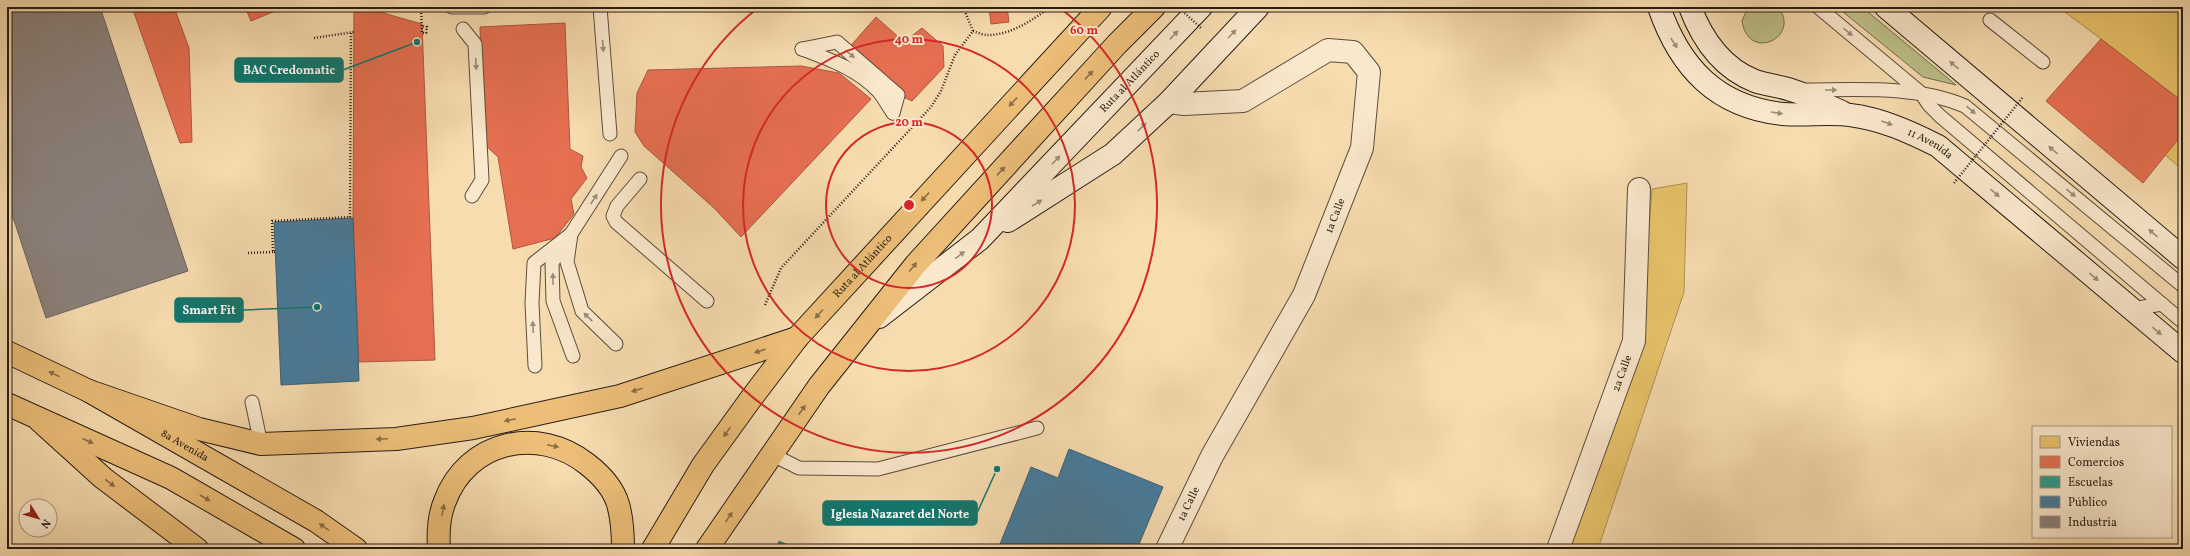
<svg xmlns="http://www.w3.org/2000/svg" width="2190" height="556" font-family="Vollkorn,serif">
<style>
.green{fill:#bec08a;stroke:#726e4f}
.homes{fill:#e9c46a;stroke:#af9250}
.shops{fill:#e76f51;stroke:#ad563f}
.schools{fill:#2a9d8f;stroke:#29776a}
.public{fill:#457b9d;stroke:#3c5f74}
.industry{fill:#8a817c;stroke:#6c635d}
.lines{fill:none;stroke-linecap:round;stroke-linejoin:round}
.service-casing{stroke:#5b4d3b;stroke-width:15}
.minor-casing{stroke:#5b4d3b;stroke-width:24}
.secondary-casing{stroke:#271d14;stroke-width:24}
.primary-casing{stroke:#271d14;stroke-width:24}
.trunk-casing{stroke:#271d14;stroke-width:24}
.path{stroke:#271d14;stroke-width:2.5;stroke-dasharray:1 2;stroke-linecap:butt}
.service{stroke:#fae8cc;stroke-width:13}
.minor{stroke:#fae8cc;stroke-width:22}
.secondary{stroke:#fae8cc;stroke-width:22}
.primary{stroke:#ecbe78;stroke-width:22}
.trunk{stroke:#ecbe78;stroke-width:22}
.path-bridge{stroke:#271d14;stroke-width:2.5;stroke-dasharray:1 2;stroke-linecap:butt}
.oneway{fill:#9b8d79}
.oneway2{fill:#8a6e46}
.ring{fill:none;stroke:#d62828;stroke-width:2}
.labels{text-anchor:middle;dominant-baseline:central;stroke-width:4;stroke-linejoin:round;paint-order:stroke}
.street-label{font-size:11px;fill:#271d14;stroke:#fae8cc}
.centre{fill:#d62828;stroke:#fae8cc;stroke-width:2}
.ring-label{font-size:12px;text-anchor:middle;font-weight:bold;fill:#d62828;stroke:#fae8cc;stroke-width:4;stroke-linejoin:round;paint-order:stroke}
.leader{fill:none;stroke:#0f766e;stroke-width:1.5}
.callout-dot{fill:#0f766e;stroke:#fae8cc;stroke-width:1.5}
.callout{fill:#0f766e;stroke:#0f766e;stroke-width:1.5}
.callout-label{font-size:12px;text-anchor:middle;font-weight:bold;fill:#fff}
</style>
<rect width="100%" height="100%" fill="#f7dcb0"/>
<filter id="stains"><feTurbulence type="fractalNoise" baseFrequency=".005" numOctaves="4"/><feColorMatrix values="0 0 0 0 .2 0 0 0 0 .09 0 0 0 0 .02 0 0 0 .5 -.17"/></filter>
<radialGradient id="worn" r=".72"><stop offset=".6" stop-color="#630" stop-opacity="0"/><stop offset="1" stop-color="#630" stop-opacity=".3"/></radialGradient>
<g class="green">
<path d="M 1748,7 L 1778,7 C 1802,37 1748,63 1742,21 Z"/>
<path d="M 1837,7 L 1862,7 L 1956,85 L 1923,77 Z"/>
</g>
<g class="homes">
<path d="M 2058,7 L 2183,7 L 2183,102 L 2101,39 Z"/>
<path d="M 2183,133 L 2183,170 L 2165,155 Z"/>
<path d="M 1687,183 L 1684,292 L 1598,549 L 1563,549 L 1641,339 L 1652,189 Z"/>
</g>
<g class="shops">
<path d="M 132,7 L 174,7 L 189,48 L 192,142 L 180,143 Z"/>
<path d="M 245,7 L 285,7 L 251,21 Z"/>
<path d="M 354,7 L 362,7 L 422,24 L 435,360 L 359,362 L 353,218 Z"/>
<path d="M 989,7 L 1007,7 L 1009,22 L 991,24 Z"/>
<path d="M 876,17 L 904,42 L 922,28 L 943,46 L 944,67 L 912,101 L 899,95 L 846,51 Z"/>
<path d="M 565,23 L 570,149 L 583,156 L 581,167 L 587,178 L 571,199 L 574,214 L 555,238 L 513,249 L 498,157 L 484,144 L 480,27 Z"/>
<path d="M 2101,39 L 2183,102 L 2183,133 L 2143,183 L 2046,101 Z"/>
<path d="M 801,66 L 839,73 L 871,99 L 741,237 L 714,208 L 644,146 L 635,132 L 637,93 L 648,70 Z"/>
</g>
<path class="schools" d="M 779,541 L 797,549 L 776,549 Z"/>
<g class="public">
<path d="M 353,218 L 359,381 L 281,385 L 274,222 Z"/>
<path d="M 1069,449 L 1163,487 L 1137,549 L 998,549 L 1031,467 L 1058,478 Z"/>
</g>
<path class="industry" d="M 7,7 L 100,7 L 188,271 L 46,318 L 7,199 Z"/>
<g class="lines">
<g class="service-casing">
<g id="service">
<path d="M 452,7 L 484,7"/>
<path d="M 600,7 L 610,134"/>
<path d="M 1818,7 L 1921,93 L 1929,105 L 1940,116 L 2183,322"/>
<path d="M 1990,20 L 2043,62"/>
<path d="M 463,29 L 475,44 L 482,180 L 472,196"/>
<path d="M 802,49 L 837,42 L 898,95 L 893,113"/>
<path d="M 802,49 C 829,59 859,70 879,92 C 884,98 888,106 893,113"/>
<path d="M 1804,90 C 1856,90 1916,85 1965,106 L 2183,286"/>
<path d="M 640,179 L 617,206 L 613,216 L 616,222 L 707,301"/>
<path d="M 565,243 L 552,263 L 553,301 L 573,356"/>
<path d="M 2132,309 L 2162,304"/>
<path d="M 616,344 L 582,311 L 567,262 L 571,234 L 621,156"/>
<path d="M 535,366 L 532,303 L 534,263 L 571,234"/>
<path d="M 252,402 L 261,444"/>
<path d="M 771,454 L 799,468 L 878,469 L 1037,428"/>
</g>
</g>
<g class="minor-casing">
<g id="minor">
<path id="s1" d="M 1167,549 L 1212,456 L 1304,295 L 1362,148 L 1369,72 L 1353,52 L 1328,50 L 1243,101 L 1184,104 L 1169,102"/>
<path id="s2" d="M 1558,549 L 1634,341 L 1639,189"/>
</g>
</g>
<g class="secondary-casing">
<g id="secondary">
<path id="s3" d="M 1659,7 C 1680,68 1717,107 1783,114 C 1806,116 1828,112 1850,115 C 1882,119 1910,132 1938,146 L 2183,352"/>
<path d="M 1690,7 C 1702,39 1722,68 1755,81 C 1767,85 1779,86 1791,90 C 1808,95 1825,105 1842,112"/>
<path d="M 1886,7 L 2183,258"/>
<path d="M 1008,221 L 1113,154 L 1169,102 L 1258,7"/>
<path id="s4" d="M 879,317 L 980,239 L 1201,7"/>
</g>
</g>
<g class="primary-casing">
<g id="primary">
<path id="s5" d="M 7,352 L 89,391 L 316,521 L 356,549"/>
<path d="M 7,404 L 171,478 L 294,549"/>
</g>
</g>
<g class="trunk-casing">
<g id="trunk">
<path d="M 89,391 L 199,429 L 261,444 L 396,439 L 473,428 L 620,396 L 797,338"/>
<path d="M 39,420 L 103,478 L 197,549"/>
<path d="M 439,549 C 438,534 439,515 445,501 C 467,441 538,425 587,464 C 600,474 613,488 618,504 C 622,518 623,534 623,549"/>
<path id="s6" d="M 653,549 L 703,465 L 750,400 L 797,338 L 1101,7"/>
<path d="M 707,549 L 819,386 L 916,264 L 1117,44 L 1154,7"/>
</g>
</g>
<g class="path">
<path d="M 421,7 L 422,33 L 426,33 L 427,27 L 422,26"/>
<path d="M 973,31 C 978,33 984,35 988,35 C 1011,35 1033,20 1050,7"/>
<path d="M 314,38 L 354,32"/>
<path d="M 275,252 L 273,252 L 272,221 L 350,217 L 351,32"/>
<path d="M 248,253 L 273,252"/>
<path d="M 765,305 L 781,268 L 931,107 L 941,91 L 955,55 L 973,31 L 963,7"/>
</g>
<use href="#service" class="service"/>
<use href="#minor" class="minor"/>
<use href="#secondary" class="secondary"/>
<use href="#primary" class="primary"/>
<use href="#trunk" class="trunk"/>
<g class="path-bridge">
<path d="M 1178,7 L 1202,29"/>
<path d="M 1954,183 L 2023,97"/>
</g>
</g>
<defs><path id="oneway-solid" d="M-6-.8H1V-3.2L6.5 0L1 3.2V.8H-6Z"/></defs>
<g class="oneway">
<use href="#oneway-solid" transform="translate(1848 32) rotate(40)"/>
<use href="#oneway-solid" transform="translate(1232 34) rotate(-46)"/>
<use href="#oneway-solid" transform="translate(1174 35) rotate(-47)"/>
<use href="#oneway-solid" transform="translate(1674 43) rotate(57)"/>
<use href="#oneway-solid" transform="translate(603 46) rotate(86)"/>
<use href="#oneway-solid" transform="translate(850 54) rotate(40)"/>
<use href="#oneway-solid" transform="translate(476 64) rotate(87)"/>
<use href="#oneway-solid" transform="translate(1954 65) rotate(-140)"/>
<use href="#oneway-solid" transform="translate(1831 90)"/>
<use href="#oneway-solid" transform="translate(1971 110) rotate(40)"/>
<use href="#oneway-solid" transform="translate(1777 113) rotate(9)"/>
<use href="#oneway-solid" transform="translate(1887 123) rotate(20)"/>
<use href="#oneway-solid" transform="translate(1142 127) rotate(-43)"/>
<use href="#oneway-solid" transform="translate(2053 150) rotate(-140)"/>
<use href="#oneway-solid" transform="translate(1056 160) rotate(-46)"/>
<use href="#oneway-solid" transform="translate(1995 193) rotate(40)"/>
<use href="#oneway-solid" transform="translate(2071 193) rotate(40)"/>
<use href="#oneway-solid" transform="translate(594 199) rotate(-58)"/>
<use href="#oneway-solid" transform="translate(1037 203) rotate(-32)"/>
<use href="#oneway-solid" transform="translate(2153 233) rotate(-140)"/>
<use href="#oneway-solid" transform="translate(960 255) rotate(-38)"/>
<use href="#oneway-solid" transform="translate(2094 277) rotate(41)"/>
<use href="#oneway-solid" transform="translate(553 279) rotate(-91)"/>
<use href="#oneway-solid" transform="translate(588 317) rotate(-136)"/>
<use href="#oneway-solid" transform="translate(533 327) rotate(-93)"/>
<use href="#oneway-solid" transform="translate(2157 331) rotate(40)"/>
</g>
<g class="oneway2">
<use href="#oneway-solid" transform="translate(1089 75) rotate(-47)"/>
<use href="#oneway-solid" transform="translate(1013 102) rotate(133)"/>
<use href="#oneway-solid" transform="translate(1001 171) rotate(-47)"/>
<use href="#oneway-solid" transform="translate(925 197) rotate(133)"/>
<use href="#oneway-solid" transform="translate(913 267) rotate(-50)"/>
<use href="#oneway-solid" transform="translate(819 314) rotate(132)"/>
<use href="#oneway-solid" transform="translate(760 351) rotate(161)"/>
<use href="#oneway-solid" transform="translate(54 374) rotate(-154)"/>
<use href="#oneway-solid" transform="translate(637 390) rotate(162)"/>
<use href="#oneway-solid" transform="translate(802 410) rotate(-55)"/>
<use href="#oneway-solid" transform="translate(510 420) rotate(168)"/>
<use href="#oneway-solid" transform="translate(727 432) rotate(125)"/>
<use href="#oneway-solid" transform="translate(382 439) rotate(178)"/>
<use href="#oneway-solid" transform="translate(88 441) rotate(24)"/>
<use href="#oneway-solid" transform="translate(553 446) rotate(12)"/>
<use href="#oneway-solid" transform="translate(110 483) rotate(37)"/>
<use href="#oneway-solid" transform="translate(205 498) rotate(30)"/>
<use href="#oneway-solid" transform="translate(443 510) rotate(-80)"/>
<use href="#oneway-solid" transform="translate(729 517) rotate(-56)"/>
<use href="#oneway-solid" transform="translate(324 527) rotate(-145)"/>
</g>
<g class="ring">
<circle cx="909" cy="205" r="83"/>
<circle cx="909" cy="205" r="166"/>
<path d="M1060 8A248 248 0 1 1 758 8"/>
</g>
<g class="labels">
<g class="street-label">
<text stroke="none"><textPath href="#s4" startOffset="345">Ruta al Atlántico</textPath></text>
<text stroke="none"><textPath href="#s3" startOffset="327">11 Avenida</textPath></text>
<text stroke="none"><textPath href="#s1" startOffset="374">1a Calle</textPath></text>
<text stroke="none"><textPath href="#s6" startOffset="353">Ruta al Atlántico</textPath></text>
<text stroke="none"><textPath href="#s2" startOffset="187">2a Calle</textPath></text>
<text stroke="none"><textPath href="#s5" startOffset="201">8a Avenida</textPath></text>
<text stroke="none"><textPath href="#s1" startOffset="50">1a Calle</textPath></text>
</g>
</g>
<circle cx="909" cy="205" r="6" class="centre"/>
<g class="ring-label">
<text x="1084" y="34">60 m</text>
<text x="909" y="43">40 m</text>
<text x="909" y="126">20 m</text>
</g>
<path class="leader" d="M417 42L343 70M317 307L243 310M997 469L977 513"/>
<g class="callout-dot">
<circle cx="417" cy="42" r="4"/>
<circle cx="317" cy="307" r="4"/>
<circle cx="997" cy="469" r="4"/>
</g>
<g class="callout">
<rect x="235" y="58" width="108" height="24" rx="4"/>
<rect x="175" y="298" width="68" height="24" rx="4"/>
<rect x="823" y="501" width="154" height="24" rx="4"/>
</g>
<g class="callout-label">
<text x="289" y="74">BAC Credomatic</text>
<text x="209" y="314">Smart Fit</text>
<text x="900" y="518">Iglesia Nazaret del Norte</text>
</g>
<rect width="2190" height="556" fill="none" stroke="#f7dcb0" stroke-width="24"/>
<rect x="8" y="8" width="2174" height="540" fill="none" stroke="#271d14" stroke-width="2"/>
<rect x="12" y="12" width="2166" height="532" fill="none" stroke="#271d14"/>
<rect x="2032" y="426" width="140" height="112" fill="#fae8cc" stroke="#a69782"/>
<rect x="2040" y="436" width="20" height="12" fill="#e9c46a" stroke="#a69782"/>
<text x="2068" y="446" font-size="12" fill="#271d14">Viviendas</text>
<rect x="2040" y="456" width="20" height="12" fill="#e76f51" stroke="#a69782"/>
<text x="2068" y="466" font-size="12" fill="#271d14">Comercios</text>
<rect x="2040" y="476" width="20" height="12" fill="#2a9d8f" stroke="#a69782"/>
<text x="2068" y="486" font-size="12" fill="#271d14">Escuelas</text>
<rect x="2040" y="496" width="20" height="12" fill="#457b9d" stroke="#a69782"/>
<text x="2068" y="506" font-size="12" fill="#271d14">Público</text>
<rect x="2040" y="516" width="20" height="12" fill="#8a817c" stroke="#a69782"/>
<text x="2068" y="526" font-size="12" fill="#271d14">Industria</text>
<g transform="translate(38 518) rotate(127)"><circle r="19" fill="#fae8cc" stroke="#a69782"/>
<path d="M0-3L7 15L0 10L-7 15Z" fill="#8f2418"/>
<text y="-6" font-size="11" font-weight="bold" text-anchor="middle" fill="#271d14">N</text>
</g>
<rect width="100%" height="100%" filter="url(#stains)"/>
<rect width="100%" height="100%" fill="url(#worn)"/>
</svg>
